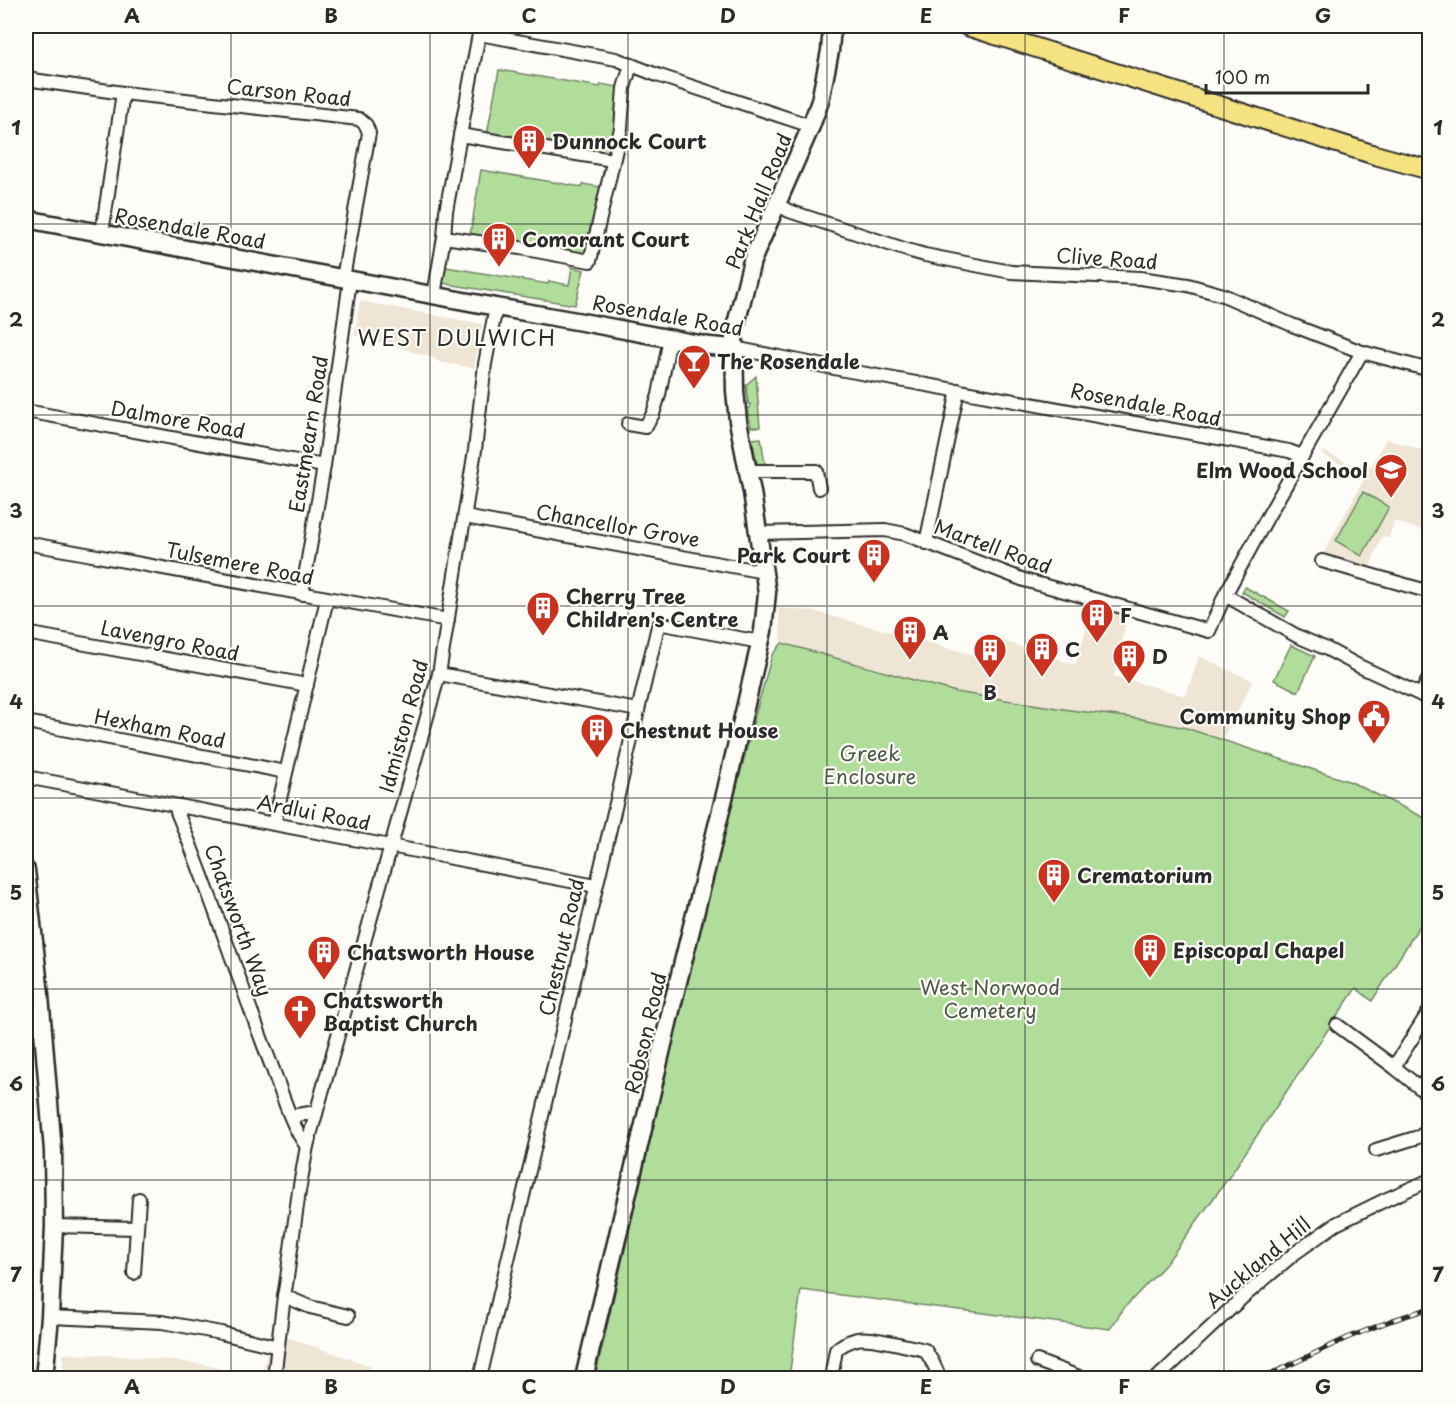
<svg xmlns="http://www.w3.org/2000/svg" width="1455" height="1404" font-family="'Playpen Sans',sans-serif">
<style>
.built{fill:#eee5d4}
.green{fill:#b1dd9b;stroke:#6e8463;stroke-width:1.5}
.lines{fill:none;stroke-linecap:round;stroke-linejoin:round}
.street-casing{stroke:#2b2b2b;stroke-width:16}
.secondary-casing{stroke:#2b2b2b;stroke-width:21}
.primary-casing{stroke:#2b2b2b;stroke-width:22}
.street{stroke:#fdfcf7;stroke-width:12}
.secondary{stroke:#fdfcf7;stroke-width:16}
.primary{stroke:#f5e382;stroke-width:18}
.rail-casing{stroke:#2b2b2b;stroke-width:5}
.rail{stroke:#fdfcf7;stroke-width:3;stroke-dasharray:9;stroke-linecap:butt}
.grid{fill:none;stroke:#2b2b2b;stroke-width:1.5;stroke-opacity:0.55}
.labels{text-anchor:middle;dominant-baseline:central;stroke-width:4.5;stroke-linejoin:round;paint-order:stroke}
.street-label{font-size:20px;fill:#2b2b2b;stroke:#fdfcf7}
.poi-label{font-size:20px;font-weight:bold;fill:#2b2b2b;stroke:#fdfcf7;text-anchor:start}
.park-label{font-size:20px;fill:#4c5847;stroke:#fdfcf7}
.quarter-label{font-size:22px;letter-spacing:1.5px;fill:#2b2b2b;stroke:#fdfcf7}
.neatline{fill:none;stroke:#2b2b2b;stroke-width:2}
.grid-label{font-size:20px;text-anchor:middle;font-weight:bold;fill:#2b2b2b}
</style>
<rect width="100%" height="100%" fill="#fdfcf7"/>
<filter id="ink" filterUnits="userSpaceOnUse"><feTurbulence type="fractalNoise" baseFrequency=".0167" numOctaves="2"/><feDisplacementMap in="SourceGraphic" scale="12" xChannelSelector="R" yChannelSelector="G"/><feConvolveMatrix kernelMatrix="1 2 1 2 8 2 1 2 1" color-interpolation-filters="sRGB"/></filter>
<g filter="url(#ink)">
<g class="built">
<path d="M 360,301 L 482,324 L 474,368 L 439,362 L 434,358 L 359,336 L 354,336 Z"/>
<path d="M 1386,439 L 1429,452 L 1429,533 L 1394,521 L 1389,538 L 1382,536 L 1370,567 L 1324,553 L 1365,477 L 1321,454 L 1323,451 L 1358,467 L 1362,461 L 1371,466 Z"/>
<path d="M 1093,607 L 1127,617 L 1114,676 L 1186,696 L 1199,656 L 1253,681 L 1222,740 L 1186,728 L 1142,719 L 1070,710 L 956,692 L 782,643 L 778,608 L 813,611 L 974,655 L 980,633 L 1075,665 Z"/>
<path d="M 272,1332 L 371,1366 L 368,1375 L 378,1378 L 167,1378 L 63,1370 L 63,1354 L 106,1355 L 157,1359 L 201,1364 L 261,1378 Z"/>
</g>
<g class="green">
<path d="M 499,70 L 600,87 L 601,84 L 624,88 L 613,160 L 486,140 Z"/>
<path d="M 481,170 L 582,187 L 583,184 L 607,188 L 590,261 L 469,241 Z"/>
<path d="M 446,267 L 548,284 L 549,281 L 569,285 L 572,267 L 584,270 L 575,305 L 441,283 Z"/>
<path d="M 756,376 L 760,427 L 751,427 L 748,408 L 750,408 L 750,404 L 748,404 L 746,385 Z"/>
<path d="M 761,438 L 765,464 L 757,464 L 752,439 Z"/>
<path d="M 1363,492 L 1389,507 L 1362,556 L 1336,541 Z"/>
<path d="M 1245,587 L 1289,611 L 1285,617 L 1242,592 Z"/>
<path d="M 782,643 L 956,692 L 1070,710 L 1142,719 L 1186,728 L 1351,782 L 1429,820 L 1429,911 L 1372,1001 L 1356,988 L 1229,1177 L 1165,1265 L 1124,1308 L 1110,1329 L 801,1290 L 789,1378 L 595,1378 L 689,974 L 756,712 L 772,655 Z"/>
<path d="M 1291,645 L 1315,656 L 1298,692 L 1274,680 Z"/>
</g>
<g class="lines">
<g class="street-casing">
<g id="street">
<path d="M 26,79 L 123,93 L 359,119 L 366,125 L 369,133 L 343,278"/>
<path d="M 460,135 L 613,160"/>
<path d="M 776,204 L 789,211 L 907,250 L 925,255 L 1011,272 L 1140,278 L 1188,285 L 1223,295 L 1292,325 L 1362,352 L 1430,370"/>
<path d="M 102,233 L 123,93"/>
<path d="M 444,237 L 520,248 L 590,261 L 621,128 L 624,88 L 631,65"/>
<path d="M 434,295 L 444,237 L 446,211 L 479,34 L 616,59 L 657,75 L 811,126"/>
<path d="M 734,348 L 839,369 L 1289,451 L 1302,456"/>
<path d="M 26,411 L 324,466"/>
<path d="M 628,424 L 645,427 L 653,414 L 659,395 L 670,338"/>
<path d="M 748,471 L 816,471 L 819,488"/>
<path d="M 465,517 L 764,572"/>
<path d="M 759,533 L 885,530 L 905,534 L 1024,580 L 1209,631 L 1225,595 L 1268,516 L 1362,352"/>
<path d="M 26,543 L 448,620"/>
<path d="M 926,543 L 958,390"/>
<path d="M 1322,561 L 1430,592"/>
<path d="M 302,594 L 324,466 L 350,280"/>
<path d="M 1225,595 L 1297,636 L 1327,649 L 1359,666 L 1430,699"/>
<path d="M 26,633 L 307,685"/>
<path d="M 439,674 L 638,710"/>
<path d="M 1421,695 L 1430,676"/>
<path d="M 26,722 L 286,772"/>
<path d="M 26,777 L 390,846 L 596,886"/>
<path d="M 178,806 L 177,812 C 212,896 239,982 272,1067 C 281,1090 292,1129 307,1146"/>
<path d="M 274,824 L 327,599"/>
<path d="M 1337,1025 L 1394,1067 L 1430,1096"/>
<path d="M 1394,1067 L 1430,1010"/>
<path d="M 291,1116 L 310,1113 L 316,1114"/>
<path d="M 1376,1150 L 1415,1138 L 1421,1136 L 1430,1128"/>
<path d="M 54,1226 L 137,1228"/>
<path d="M 134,1273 L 139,1199"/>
<path d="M 284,1296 L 310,1307 L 348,1316"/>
<path d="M 50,1317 L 162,1322 L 221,1333 L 278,1347"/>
<path d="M 1037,1361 L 1082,1378"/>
<path d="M 274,1378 L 284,1296 L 286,1285 L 299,1191 L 307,1146 L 439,674 L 475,450 L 485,364 L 496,307"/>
<path d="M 480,1378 L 658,626 L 663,624 L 760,642"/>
<path d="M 831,1378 L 836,1350 C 841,1345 850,1341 857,1339 C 870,1336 911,1347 925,1350 L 933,1363 L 940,1378"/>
<path d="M 1157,1378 L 1242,1298 L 1295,1253 L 1336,1224 L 1387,1199 L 1430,1180"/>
</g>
</g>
<g class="secondary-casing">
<g id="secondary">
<path d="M 26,219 L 496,307 L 582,322 L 710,346 L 734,348"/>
<path d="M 26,870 L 40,995 L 53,1151 L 54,1226 L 50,1317 L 44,1378"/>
<path d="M 584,1378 L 673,1002 L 725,794 L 763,631 L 767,593 L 752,492 L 738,421 L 735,391 L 734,332 L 752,261 L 811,126 L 820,101 L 830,51 L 832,26"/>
</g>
</g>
<g class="primary-casing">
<path id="primary" d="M 967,26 L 1375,155 L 1430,170"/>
</g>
<use href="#street" class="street"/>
<use href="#secondary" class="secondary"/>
<use href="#primary" class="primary"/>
<g class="rail-casing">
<path id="rail" d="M 1262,1378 L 1347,1338 L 1390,1321 L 1430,1308"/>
</g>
<use href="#rail" class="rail"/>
</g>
</g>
<path class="grid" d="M 231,26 L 231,1378M 430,26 L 430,1378M 628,26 L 628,1378M 827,26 L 827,1378M 1025,26 L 1025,1378M 1224,26 L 1224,1378M 26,224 L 1430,224M 26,415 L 1430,415M 26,606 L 1430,606M 26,798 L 1430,798M 26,989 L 1430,989M 26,1180 L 1430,1180"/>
<defs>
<g id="building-pin" transform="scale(1.725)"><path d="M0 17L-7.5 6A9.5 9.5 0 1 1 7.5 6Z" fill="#c8321e" stroke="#fdfcf7"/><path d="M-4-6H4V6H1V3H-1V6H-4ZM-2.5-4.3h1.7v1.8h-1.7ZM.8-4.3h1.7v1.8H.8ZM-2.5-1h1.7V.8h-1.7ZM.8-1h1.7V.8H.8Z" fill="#fff"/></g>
<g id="bar-pin" transform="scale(1.725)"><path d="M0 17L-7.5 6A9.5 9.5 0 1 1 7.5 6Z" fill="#c8321e" stroke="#fdfcf7"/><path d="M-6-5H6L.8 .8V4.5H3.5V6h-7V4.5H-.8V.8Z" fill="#fff"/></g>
<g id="school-pin" transform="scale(1.725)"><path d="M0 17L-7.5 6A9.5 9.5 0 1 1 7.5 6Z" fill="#c8321e" stroke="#fdfcf7"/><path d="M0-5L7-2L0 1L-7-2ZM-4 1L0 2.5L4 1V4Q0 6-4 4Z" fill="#fff"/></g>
<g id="civic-pin" transform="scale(1.725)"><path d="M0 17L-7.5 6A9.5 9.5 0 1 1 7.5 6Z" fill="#c8321e" stroke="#fdfcf7"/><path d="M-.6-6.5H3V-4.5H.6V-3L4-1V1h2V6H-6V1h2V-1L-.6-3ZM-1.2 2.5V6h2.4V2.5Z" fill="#fff"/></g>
<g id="church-pin" transform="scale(1.725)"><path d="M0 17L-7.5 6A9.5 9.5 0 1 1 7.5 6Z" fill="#c8321e" stroke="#fdfcf7"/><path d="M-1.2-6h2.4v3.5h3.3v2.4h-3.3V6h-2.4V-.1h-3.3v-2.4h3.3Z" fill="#fff"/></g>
</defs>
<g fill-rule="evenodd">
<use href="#building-pin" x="529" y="141"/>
<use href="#building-pin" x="499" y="239"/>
<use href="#bar-pin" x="694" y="361"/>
<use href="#school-pin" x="1391" y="470"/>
<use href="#building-pin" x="874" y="555"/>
<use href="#building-pin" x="543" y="608"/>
<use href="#building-pin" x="1097" y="615"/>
<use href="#building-pin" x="910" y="632"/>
<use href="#building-pin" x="1042" y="649"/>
<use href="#building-pin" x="990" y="650"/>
<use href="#building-pin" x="1129" y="656"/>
<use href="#civic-pin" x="1374" y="716"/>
<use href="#building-pin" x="597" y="730"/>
<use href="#building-pin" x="1054" y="875"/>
<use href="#building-pin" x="1150" y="950"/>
<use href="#building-pin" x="324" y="952"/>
<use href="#church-pin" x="300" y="1011"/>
</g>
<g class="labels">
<g class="street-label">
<text transform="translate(289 92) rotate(6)">Carson Road</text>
<text transform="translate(758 201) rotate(-68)">Park Hall Road</text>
<text transform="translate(190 228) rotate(10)">Rosendale Road</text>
<text transform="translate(1107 258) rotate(4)">Clive Road</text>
<text transform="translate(668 315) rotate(10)">Rosendale Road</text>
<text transform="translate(1146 404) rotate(11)">Rosendale Road</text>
<text transform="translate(178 419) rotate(10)">Dalmore Road</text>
<text transform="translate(308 434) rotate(-81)">Eastmearn Road</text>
<text transform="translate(618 525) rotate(10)">Chancellor Grove</text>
<text transform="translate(993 546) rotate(20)">Martell Road</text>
<text transform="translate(240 563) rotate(11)">Tulsemere Road</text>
<text transform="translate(170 640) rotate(11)">Lavengro Road</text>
<text transform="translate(403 726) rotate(-75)">Idmiston Road</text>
<text transform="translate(160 728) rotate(11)">Hexham Road</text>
<text transform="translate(314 812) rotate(11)">Ardlui Road</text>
<text transform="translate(239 920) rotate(70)">Chatsworth Way</text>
<text transform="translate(561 947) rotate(-77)">Chestnut Road</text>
<text transform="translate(645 1033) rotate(-77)">Robson Road</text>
<text transform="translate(1258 1262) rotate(-40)">Auckland Hill</text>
</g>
<g class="poi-label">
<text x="552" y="141">Dunnock Court</text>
<text x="522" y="239">Comorant Court</text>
<text x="717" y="361">The Rosendale</text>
<text x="1368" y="470" text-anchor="end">Elm Wood School</text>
<text x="851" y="555" text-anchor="end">Park Court</text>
<text x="566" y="596">Cherry Tree<tspan x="566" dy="23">Children's Centre</tspan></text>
<text x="1120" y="615">F</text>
<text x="933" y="632">A</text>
<text x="1065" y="649">C</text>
<text x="1152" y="656">D</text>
<text x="990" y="692" text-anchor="middle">B</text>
<text x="1351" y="716" text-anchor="end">Community Shop</text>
<text x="620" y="730">Chestnut House</text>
<text x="1077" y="875">Crematorium</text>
<text x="1173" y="950">Episcopal Chapel</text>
<text x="347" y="952">Chatsworth House</text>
<text x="323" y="1000">Chatsworth<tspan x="323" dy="23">Baptist Church</tspan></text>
</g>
<g class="park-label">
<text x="870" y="753">Greek<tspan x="870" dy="23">Enclosure</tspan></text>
<text x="990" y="987">West Norwood<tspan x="990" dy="23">Cemetery</tspan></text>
</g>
<g class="quarter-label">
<text x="457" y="336">WEST DULWICH</text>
</g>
</g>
<rect width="1455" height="1404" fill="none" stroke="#fdfcf7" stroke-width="66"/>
<path d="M1206 84v9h162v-9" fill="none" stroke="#2b2b2b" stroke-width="3"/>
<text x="1215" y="84" font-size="18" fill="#2b2b2b" stroke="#fdfcf7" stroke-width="4.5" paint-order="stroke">100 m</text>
<rect x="33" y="33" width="1389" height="1338" class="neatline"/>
<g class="grid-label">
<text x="132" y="23">A</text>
<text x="331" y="23">B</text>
<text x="529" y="23">C</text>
<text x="728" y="23">D</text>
<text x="926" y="23">E</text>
<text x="1124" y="23">F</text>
<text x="1323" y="23">G</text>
<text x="16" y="135">1</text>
<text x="1438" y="135">1</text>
<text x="16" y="327">2</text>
<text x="1438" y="327">2</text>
<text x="16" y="518">3</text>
<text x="1438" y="518">3</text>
<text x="16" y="709">4</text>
<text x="1438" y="709">4</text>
<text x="16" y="900">5</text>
<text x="1438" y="900">5</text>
<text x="16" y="1091">6</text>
<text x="1438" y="1091">6</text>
<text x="16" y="1282">7</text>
<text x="1438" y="1282">7</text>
<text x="132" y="1394">A</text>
<text x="331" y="1394">B</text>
<text x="529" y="1394">C</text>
<text x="728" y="1394">D</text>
<text x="926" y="1394">E</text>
<text x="1124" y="1394">F</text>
<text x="1323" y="1394">G</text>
</g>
</svg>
